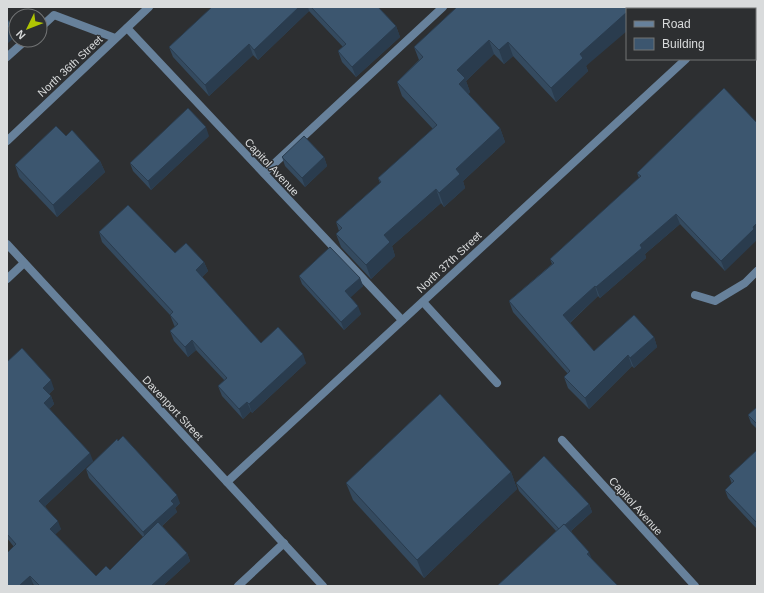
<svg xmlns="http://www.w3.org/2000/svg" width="764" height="593" font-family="Helvetica,sans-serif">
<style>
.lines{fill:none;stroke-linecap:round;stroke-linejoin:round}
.lane{stroke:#67819b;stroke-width:8}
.street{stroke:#67819b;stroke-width:8}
.wall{fill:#344a5f}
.shaded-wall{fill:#2a3c4e}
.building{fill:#3c566f;stroke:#2a3c4e}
.labels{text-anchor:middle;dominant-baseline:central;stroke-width:3;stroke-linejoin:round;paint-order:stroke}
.street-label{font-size:11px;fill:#d9dbdc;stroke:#2d2f31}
</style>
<rect width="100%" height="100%" fill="#2d2f31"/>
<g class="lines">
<g class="lane">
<path d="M 40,28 L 54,15 L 115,38"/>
<path d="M 7,57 L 26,40"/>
<path d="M 264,173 L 443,7"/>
<path d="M 695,295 L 715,301 L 745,283 L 757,271"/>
<path d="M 423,302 L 497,383"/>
</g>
<g class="street">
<path d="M 740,9 L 743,7"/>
<path d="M 127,28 L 402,320"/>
<path d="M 7,141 L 149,7"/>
<path d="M 7,244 L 323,586"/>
<path d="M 7,279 L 24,263"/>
<path d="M 562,440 L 695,586"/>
<path d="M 227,482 L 686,59"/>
<path d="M 238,586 L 284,543"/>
</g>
</g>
<g class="wall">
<path d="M 211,7 L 378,7 L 396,26 L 400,37 L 356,77 L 342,62 L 338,51 L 343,47 L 309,11 L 258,60 L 253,55 L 209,96 L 173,57 L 169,47 L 211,8 Z"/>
<path d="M 457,7 L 654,7 L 652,9 L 627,9 L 586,66 L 588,71 L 556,102 L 513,56 L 504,64 L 494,54 L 466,81 L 470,92 L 468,94 L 500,128 L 505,142 L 463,181 L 465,188 L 444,207 L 441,203 L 392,246 L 395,256 L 371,279 L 341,247 L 336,234 L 339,231 L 336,222 L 380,183 L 378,178 L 433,129 L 402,96 L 397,82 L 419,60 L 414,47 Z"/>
<path d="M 724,88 L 725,271 L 680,224 L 645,254 L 646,258 L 600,298 L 598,296 L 570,323 L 594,351 L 654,337 L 657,347 L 634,368 L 632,366 L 589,409 L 568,388 L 564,377 L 568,374 L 513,312 L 509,301 L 552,264 L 550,259 L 639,178 L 637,173 Z"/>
<path d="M 66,136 L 100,161 L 105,172 L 57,217 L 19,177 L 15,165 Z"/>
<path d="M 209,136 L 151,190 L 133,171 L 130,163 Z"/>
<path d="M 282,157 L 324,157 L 327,166 L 305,187 L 285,166 Z"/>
<path d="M 99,232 L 204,262 L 208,271 L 202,277 L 261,343 L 306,363 L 252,413 L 251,411 L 243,419 L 222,396 L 218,386 L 225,381 L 196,350 L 188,357 L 174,341 L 170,331 L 175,327 L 174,325 L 170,315 L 102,242 Z"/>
<path d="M 299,276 L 360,278 L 363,286 L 350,297 L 361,314 L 344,330 L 302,284 Z"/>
<path d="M 7,362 L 54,389 L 49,394 L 51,396 L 54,404 L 49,409 L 93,461 L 45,506 L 61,529 L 55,534 L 96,576 L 110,570 L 143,537 L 89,478 L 86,469 L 180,503 L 175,508 L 177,512 L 162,526 L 187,553 L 190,561 L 163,586 L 35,586 L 33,584 L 14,547 L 7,538 Z"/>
<path d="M 757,407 L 757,429 L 751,423 L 748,415 Z"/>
<path d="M 757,450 L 757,529 L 728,498 L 725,490 L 732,484 L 729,476 Z"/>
<path d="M 511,472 L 517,489 L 424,578 L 353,500 L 346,483 Z"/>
<path d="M 516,483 L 589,504 L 592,512 L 571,531 L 592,559 L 556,531 L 519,491 Z"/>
</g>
<g class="shaded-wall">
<path d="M 299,7 L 308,7 L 309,11 L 258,60 L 254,50 Z"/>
<path d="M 633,7 L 654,7 L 652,9 L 631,9 Z"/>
<path d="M 627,12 L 627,31 L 586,66 L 588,71 L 556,102 L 551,88 L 580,54 Z"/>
<path d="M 12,25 L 16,36 L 7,44 L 7,29 Z"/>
<path d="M 396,26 L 400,37 L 356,77 L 352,67 Z"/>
<path d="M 489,40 L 494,54 L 466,81 L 470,92 L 464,98 L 459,84 L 457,70 Z"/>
<path d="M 508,42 L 513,56 L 504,64 L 499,50 Z"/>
<path d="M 249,44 L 253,55 L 209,96 L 205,85 Z"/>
<path d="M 206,127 L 209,136 L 151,190 L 148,181 Z"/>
<path d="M 500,128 L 505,142 L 463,181 L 465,188 L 444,207 L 439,193 L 456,169 Z"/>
<path d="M 324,157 L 327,166 L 305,187 L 302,178 Z"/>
<path d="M 100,161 L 105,172 L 57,217 L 53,205 Z"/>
<path d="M 436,189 L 441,203 L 392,246 L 395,256 L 371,279 L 366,265 L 384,235 Z"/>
<path d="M 676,214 L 680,224 L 645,254 L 646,258 L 600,298 L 596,287 L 640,245 Z"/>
<path d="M 757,223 L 757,240 L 725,271 L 721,261 Z"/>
<path d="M 204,262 L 208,271 L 199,280 L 196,270 Z"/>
<path d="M 360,278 L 363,286 L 348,300 L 345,291 Z"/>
<path d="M 595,286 L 598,296 L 567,325 L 563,315 Z"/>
<path d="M 358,306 L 361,314 L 344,330 L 341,322 Z"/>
<path d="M 654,337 L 657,347 L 634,368 L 630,358 Z"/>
<path d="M 192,340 L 196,350 L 188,357 L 185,347 Z"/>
<path d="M 303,354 L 306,363 L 252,413 L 249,404 Z"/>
<path d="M 628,355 L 632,366 L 589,409 L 585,398 Z"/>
<path d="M 51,380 L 54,389 L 46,396 L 43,388 Z"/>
<path d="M 51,396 L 54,404 L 47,411 L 44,403 Z"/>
<path d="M 247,402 L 251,411 L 243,419 L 239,409 Z"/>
<path d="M 90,453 L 93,461 L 42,509 L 39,501 Z"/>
<path d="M 511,472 L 517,489 L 424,578 L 417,560 Z"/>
<path d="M 177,495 L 180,503 L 175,508 L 177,512 L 146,540 L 143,532 L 171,501 Z"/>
<path d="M 589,504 L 592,512 L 563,538 L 560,530 Z"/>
<path d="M 58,521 L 61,529 L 53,537 L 50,529 Z"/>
<path d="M 589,552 L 596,569 L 587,554 Z"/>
<path d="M 187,553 L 190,561 L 163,586 L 151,586 Z"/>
<path d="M 30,576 L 33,584 L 31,586 L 19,586 Z"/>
</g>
<g class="building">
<path d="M 212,7 L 299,7 L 254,50 L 249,44 L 205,85 L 169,47 Z"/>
<path d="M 311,7 L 378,7 L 396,26 L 352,67 L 338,51 L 346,44 Z"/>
<path d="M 457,7 L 633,7 L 631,9 L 627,9 L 627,12 L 580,54 L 583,58 L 551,88 L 508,42 L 499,50 L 489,40 L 457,70 L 465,78 L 459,84 L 500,128 L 456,169 L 460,174 L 439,193 L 436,189 L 384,235 L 390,242 L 366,265 L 336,234 L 342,228 L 336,222 L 381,182 L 378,178 L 437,125 L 397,82 L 423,57 L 414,47 Z"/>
<path d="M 7,19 L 12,25 L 7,29 Z"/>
<path d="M 724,88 L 757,123 L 757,223 L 753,227 L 754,229 L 721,261 L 676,214 L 640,245 L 642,248 L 596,287 L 595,286 L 563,315 L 594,351 L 634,315 L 654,337 L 630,358 L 628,355 L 585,398 L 564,377 L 570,371 L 509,301 L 554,263 L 550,259 L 641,176 L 637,173 Z"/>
<path d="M 188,108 L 206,127 L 148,181 L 130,163 Z"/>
<path d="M 56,126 L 66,136 L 72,130 L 100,161 L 53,205 L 15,165 Z"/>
<path d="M 304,136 L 324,157 L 302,178 L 282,157 Z"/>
<path d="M 128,205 L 175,253 L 186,243 L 204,262 L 196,270 L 261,343 L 278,327 L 303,354 L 249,404 L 247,402 L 239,409 L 218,386 L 227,378 L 192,340 L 185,347 L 170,331 L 178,324 L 170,315 L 173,312 L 99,232 Z"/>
<path d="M 330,247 L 360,278 L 345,291 L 358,306 L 341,322 L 299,276 Z"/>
<path d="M 22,348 L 51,380 L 43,388 L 51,396 L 44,403 L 90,453 L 39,501 L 58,521 L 50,529 L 96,576 L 106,566 L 110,570 L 158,522 L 187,553 L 151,586 L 40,586 L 30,576 L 19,586 L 7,586 L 7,553 L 16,544 L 7,534 L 7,362 Z"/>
<path d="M 440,394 L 511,472 L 417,560 L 346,483 Z"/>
<path d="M 757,407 L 757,424 L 748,415 Z"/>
<path d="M 123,436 L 177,495 L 171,501 L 174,504 L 143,532 L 86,469 L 117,439 L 118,441 Z"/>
<path d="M 757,450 L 757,523 L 725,490 L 734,481 L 729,476 Z"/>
<path d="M 544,456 L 589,504 L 565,525 L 564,524 L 559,529 L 516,483 Z"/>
<path d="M 564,524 L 589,552 L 587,554 L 618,586 L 497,586 Z"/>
</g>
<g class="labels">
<g class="street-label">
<text transform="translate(70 66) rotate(-43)">North 36th Street</text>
<text transform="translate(272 167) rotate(47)">Capitol Avenue</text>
<text transform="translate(449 262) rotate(-43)">North 37th Street</text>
<text transform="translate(173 408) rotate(47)">Davenport Street</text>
<text transform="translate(636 506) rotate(48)">Capitol Avenue</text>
</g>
</g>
<rect width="764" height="593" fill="none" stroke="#d9dbdc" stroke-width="16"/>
<rect x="626" y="8" width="130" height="52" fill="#2d2f31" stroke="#727475"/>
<rect x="634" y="21" width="20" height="6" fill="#67819b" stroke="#727475"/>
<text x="662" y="28" font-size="12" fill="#d9dbdc">Road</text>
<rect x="634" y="38" width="20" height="12" fill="#3c566f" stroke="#727475"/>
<text x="662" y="48" font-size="12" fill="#d9dbdc">Building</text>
<g transform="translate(28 28) rotate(227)"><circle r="19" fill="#2d2f31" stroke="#727475"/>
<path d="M0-3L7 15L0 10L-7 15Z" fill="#b0c503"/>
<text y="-6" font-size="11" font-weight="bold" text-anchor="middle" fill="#d9dbdc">N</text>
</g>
</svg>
